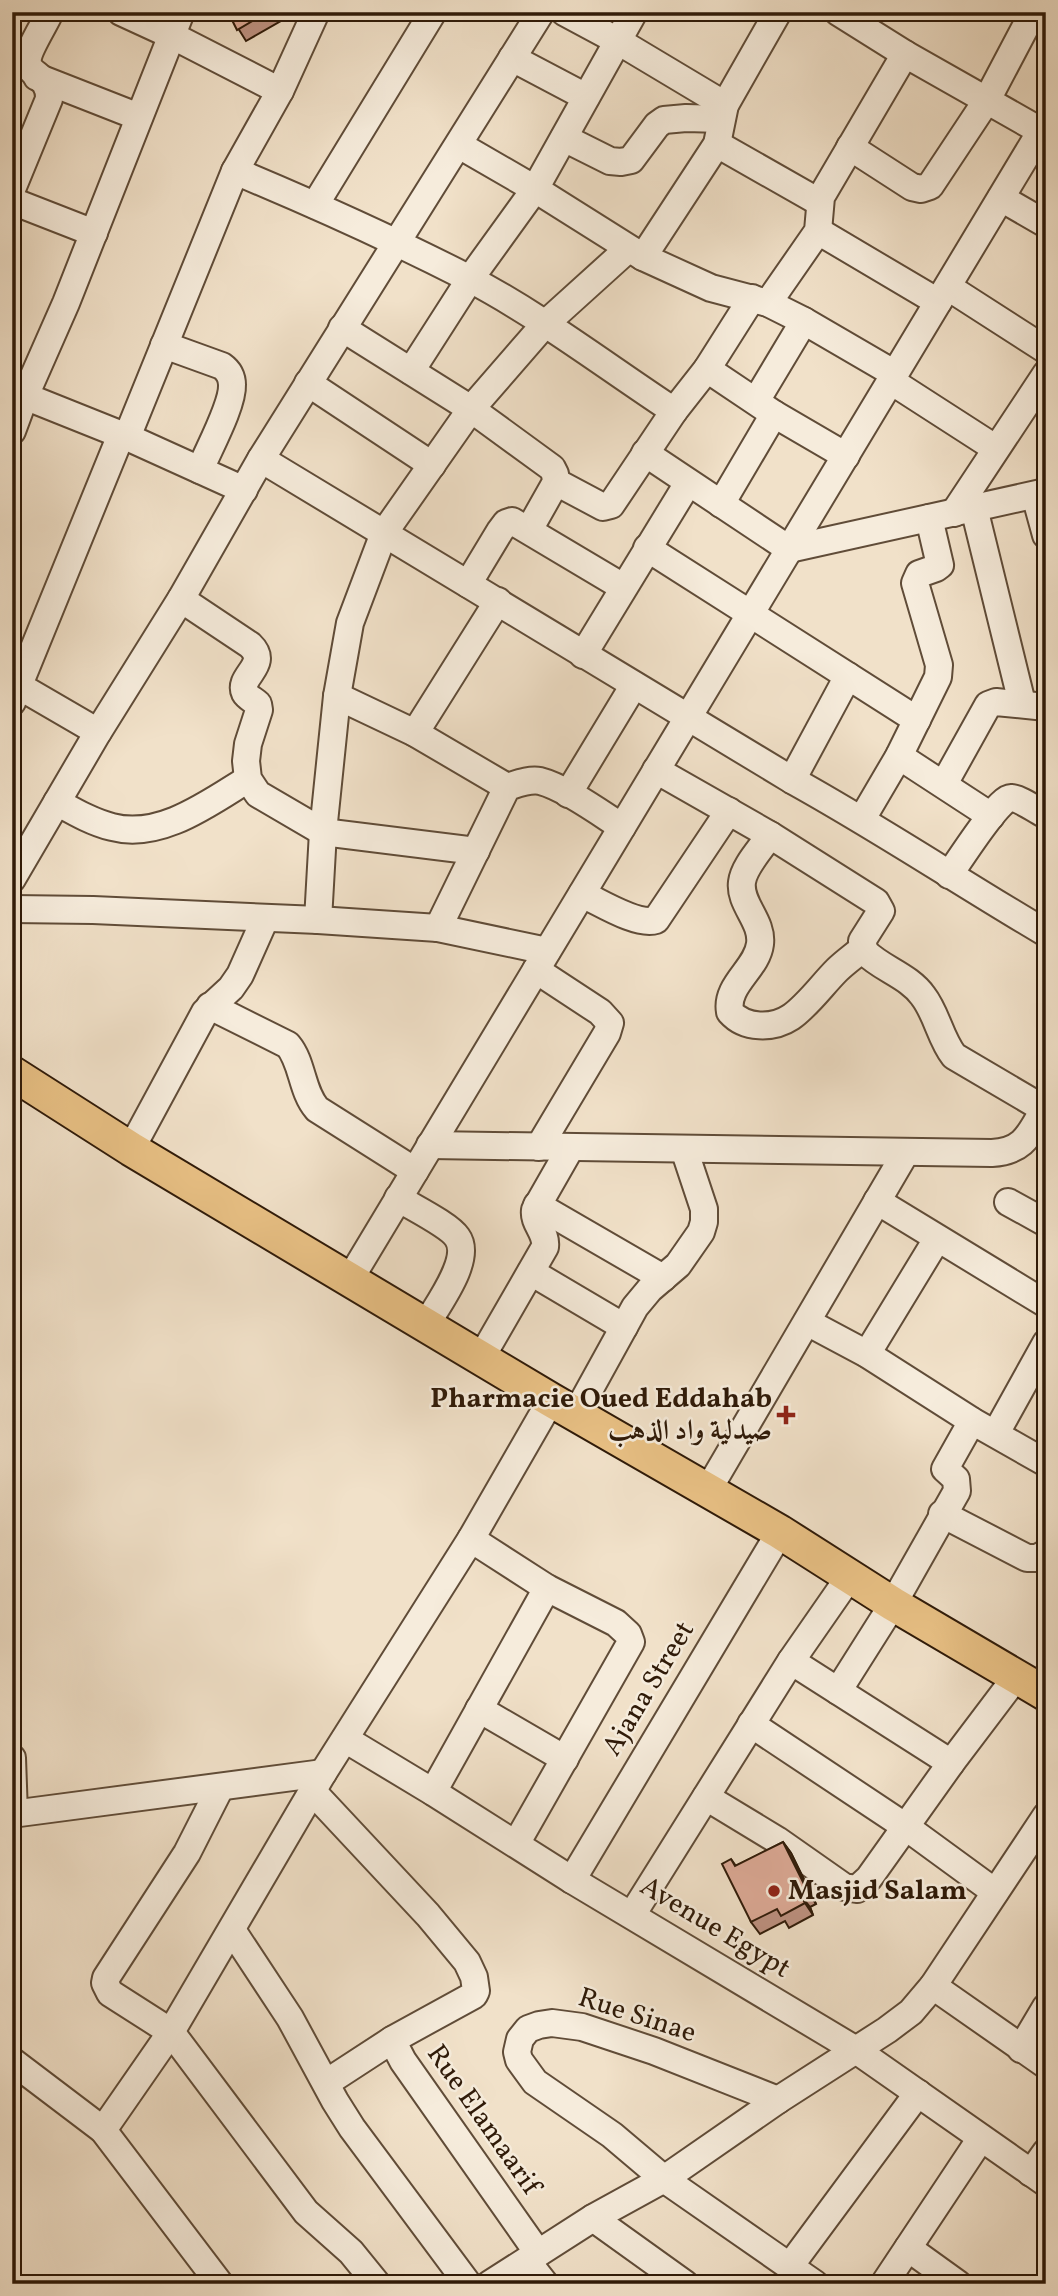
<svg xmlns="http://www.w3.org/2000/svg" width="1058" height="2296" font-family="Vollkorn,Amiri,serif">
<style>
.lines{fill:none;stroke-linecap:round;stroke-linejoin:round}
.minor-casing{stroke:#604c38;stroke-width:30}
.major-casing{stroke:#2f1a08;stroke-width:37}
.minor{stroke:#f6ecdc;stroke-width:26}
.major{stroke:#e8c084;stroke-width:33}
.wall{fill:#be9282;stroke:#2f1a08;stroke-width:2}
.shaded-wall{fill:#9b776a;stroke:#2f1a08;stroke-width:2}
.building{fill:#ddaa97;stroke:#2f1a08;stroke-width:2}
.poi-dot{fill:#8f2418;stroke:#f6ecdc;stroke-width:2.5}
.labels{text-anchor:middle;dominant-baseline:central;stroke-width:5;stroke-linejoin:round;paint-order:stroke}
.poi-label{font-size:28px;font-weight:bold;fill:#2f1a08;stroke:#f6ecdc;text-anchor:end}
.street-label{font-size:28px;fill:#2f1a08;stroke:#f6ecdc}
</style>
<rect width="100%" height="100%" fill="#f1e1c9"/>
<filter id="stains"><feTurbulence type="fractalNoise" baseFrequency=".00286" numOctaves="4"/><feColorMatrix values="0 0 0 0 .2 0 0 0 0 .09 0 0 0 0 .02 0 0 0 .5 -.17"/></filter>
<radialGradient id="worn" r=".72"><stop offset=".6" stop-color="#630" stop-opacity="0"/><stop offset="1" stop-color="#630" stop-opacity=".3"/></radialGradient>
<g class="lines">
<g class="minor-casing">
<g id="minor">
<path d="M 121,12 L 171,35 L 280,91"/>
<path d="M 564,12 L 618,41 L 725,105"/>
<path d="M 838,12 L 905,54 L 1046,134"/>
<path d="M 512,58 L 586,97"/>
<path d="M 37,77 L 139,117"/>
<path d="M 564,138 L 610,161 L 621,162 L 631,160 L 657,125 L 664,120 L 686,118 L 721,119"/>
<path d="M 717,144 L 819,202"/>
<path d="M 459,145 L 535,189 L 643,257 L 711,288 L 768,303 L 804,321 L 895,374"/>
<path d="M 850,147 L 912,187 L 921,189 L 930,186 L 987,100 L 1026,26 L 1028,21 L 1025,12"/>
<path d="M 235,171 C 314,204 392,239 468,278 C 539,315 607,367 674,411"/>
<path d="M 12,189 L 49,99 C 50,76 29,75 28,63 C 26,52 45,24 50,12"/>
<path d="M 1001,198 L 1046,224"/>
<path d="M 12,201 L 94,233"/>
<path d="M 315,205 L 433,12"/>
<path d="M 818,231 L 938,302"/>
<path d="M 643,257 L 717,144 L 725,105 L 778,12"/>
<path d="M 948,287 L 1046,350"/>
<path d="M 768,303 L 818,231 L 821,197 L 905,54"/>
<path d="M 342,328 L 471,409 L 552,468 L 555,474 L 556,482 L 529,530"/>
<path d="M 164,345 L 222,366 C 229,371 232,377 232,385 C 233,405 208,450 200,470"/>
<path d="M 707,369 L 774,414 L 846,456"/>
<path d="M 411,371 L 470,279 L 535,189 L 634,12"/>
<path d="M 891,381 L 995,448"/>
<path d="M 308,383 L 432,465"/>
<path d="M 12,391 L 127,437 L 244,490"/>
<path d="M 756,401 L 804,321"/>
<path d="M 12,431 L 25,396 L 66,303 L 181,12"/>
<path d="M 127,437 L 235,171 L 280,91 L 316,12"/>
<path d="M 645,453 L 789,549 L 1046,492"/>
<path d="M 261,459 L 792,780 C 879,828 961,883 1046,933"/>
<path d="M 556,482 L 603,507 L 611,505 L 674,411 L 707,369 L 752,298"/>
<path d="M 1035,495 L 1046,535"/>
<path d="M 721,504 L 774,414"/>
<path d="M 974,508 L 1022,703"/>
<path d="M 954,513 L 1046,374"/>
<path d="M 647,548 L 917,720"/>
<path d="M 468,584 L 500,531 L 506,523 L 512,521 L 623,587"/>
<path d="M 181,599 L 250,645 C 271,665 237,676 245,693 C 247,697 255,701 258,704 L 259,710 L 248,744 L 246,761 L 248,779 L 258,794 L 323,832 L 476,851"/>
<path d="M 583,655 L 688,483"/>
<path d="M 12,682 L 98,732"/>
<path d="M 337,696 L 415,733 L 507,787"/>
<path d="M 12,702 L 121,435"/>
<path d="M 415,733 L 498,601"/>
<path d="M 899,756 L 991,816"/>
<path d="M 656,770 L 770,835 L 876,902 L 881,911 L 862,941 L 865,952 C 882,969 909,976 923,996 C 937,1014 940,1038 954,1056 L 1044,1109"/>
<path d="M 792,780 L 848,676"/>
<path d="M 944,784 L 988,705 L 996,702 L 1046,707"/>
<path d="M 568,794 L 634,685"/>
<path d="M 57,802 C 75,812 92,822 112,827 C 160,840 209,803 248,779"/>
<path d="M 862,819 L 899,756 L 938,677 L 939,665 L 915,583 L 919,574 L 936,568 L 940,565 L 929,518"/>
<path d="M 770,835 C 761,849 744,866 742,882 C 739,904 763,921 760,944 C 757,969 725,985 730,1012 C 745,1029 773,1029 791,1017 C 808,1005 822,985 837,970 C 845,962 854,956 862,949"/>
<path d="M 949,875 C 957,864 1000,796 1011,798 C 1019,798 1038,811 1046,815"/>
<path d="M 12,879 L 98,732 L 181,599 L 261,459 L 541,12"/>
<path d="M 582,894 C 600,902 637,926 656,920 L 729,811"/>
<path d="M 12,909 L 93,910 L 318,920 L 438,928 L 547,951"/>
<path d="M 318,920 L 323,832 L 337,696 L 350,623 L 384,533 L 471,409 L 544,325 L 628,249"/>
<path d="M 438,928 L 507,787 C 517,784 529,779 540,781 C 564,787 600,813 622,827"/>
<path d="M 536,970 L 600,1012 L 610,1023 L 607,1033 L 539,1147"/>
<path d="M 210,1006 L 288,1045 C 303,1063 301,1090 317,1109 L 415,1171"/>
<path d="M 430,1145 L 992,1153 C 1026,1151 1030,1132 1046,1106"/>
<path d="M 131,1149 L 205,1012 L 231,988 L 240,975 L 265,919"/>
<path d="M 398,1198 C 412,1207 449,1225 457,1237 C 473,1259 437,1305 426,1325"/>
<path d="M 877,1201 L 1046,1304"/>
<path d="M 1008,1202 L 1046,1223"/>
<path d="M 537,1205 L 663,1278"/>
<path d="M 531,1272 L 624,1327"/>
<path d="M 350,1279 L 1041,131"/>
<path d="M 807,1322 L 867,1354 L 972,1421 L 1046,1463"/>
<path d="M 867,1354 L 937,1239"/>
<path d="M 481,1358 L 545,1247 C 547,1232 533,1224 535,1210 L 571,1147"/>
<path d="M 576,1414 L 635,1307 L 650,1289 L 678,1265 L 701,1232 L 704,1222 L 704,1209 L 684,1149"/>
<path d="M 996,1433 L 1046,1343"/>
<path d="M 708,1490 L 906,1152"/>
<path d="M 942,1514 L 1027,1558 L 1037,1558 L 1046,1553"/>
<path d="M 471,1539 L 547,1588 L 616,1623 L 628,1634 L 631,1642 L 516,1844"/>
<path d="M 791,1661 L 951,1763"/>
<path d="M 838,1691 L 893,1604 L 957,1491 L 956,1479 L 945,1469 L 972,1421"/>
<path d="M 479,1709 L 565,1759"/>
<path d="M 751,1724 L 906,1827 L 995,1892"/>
<path d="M 345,1739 L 433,1792 L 572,1880 L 856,2050 L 1046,2183"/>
<path d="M 12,1758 L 14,1814"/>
<path d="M 220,1788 L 187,1853 L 106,1978 L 105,1983 L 110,1993 L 171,2032 L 306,2212 L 351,2252 L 377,2284"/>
<path d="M 313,1792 L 428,1915 L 467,1962 L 474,1977 L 476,1991 L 474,1995 L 392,2040 L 403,2061 L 538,2253"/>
<path d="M 433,1792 L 547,1588"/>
<path d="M 706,1797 L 777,1840 L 844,1887 L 857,1889 L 869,1878 L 951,1763 L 1016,1677"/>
<path d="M 12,1814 L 323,1773"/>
<path d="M 572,1880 L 780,1532"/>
<path d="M 632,1915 L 791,1661 L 850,1576"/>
<path d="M 232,1930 L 290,2018 L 335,2101 L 352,2128 L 468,2284"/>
<path d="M 933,1986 L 1046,2065"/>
<path d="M 1021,2049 L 1046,2007"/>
<path d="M 12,2061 L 103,2130 L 220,2284"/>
<path d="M 326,2083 L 392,2040"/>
<path d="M 778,2100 L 654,2051 L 582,2027 L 552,2023 L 539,2025 L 528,2029 L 520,2039 L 517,2052 L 519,2060 L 535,2082 L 612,2135 L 664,2179 L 815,2284"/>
<path d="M 103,2130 L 171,2032 L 323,1773 L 471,1539 L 551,1400"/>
<path d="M 1031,2173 L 1046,2152"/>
<path d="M 593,2218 L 685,2284"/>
<path d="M 908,2248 L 958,2284"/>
<path d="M 527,2261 L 545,2284"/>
<path d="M 790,2266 L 918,2093"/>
<path d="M 490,2284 L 593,2218 L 664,2179 L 778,2100 L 887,2030 L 911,2012 L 933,1986 L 1046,1816"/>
<path d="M 884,2284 L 981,2138"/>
</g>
</g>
<g class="major-casing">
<path id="major" d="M 12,1073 L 131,1149 L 551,1400 L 780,1532 L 893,1604 L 1046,1694"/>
</g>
<use href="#minor" class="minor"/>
<use href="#major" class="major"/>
</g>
<g class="wall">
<path d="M 228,12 L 292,12 L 293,14 L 246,41 Z"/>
<path d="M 783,1842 L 791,1853 L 816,1904 L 810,1907 L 813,1915 L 789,1928 L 785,1921 L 760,1934 L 751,1922 L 731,1859 L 736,1866 Z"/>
</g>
<g class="shaded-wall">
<path d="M 783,1842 L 791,1853 L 816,1904 L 808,1892 Z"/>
<path d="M 801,1896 L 810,1907 L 813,1915 L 805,1903 Z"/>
</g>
<g class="building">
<path d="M 228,12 L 268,12 L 237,30 Z"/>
<path d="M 783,1842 L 808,1892 L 801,1896 L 805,1903 L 781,1916 L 777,1909 L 751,1922 L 722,1864 L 731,1859 L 735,1866 Z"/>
</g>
<g class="poi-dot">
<path d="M782.5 1404.5h7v7h7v7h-7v7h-7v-7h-7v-7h7z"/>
<circle cx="774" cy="1891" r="7"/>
</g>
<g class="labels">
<g class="poi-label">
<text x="772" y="1399">Pharmacie Oued Eddahab<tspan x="772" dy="32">صيدلية واد الذهب</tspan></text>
<text x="788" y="1891" text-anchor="start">Masjid Salam</text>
</g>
<g class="street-label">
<text transform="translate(649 1689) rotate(-59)">Ajana Street</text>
<text transform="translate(715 1928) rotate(31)">Avenue Egypt</text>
<text transform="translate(637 2016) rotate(18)">Rue Sinae</text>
<text transform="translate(483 2120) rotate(55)">Rue Elamaarif</text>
</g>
</g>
<rect width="1058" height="2296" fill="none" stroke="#f1e1c9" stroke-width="42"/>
<rect x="14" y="14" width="1030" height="2268" fill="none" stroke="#2f1a08" stroke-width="3.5"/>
<rect x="21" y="21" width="1016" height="2254" fill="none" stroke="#2f1a08" stroke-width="2"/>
<rect width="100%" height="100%" filter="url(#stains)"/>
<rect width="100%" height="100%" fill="url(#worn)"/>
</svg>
